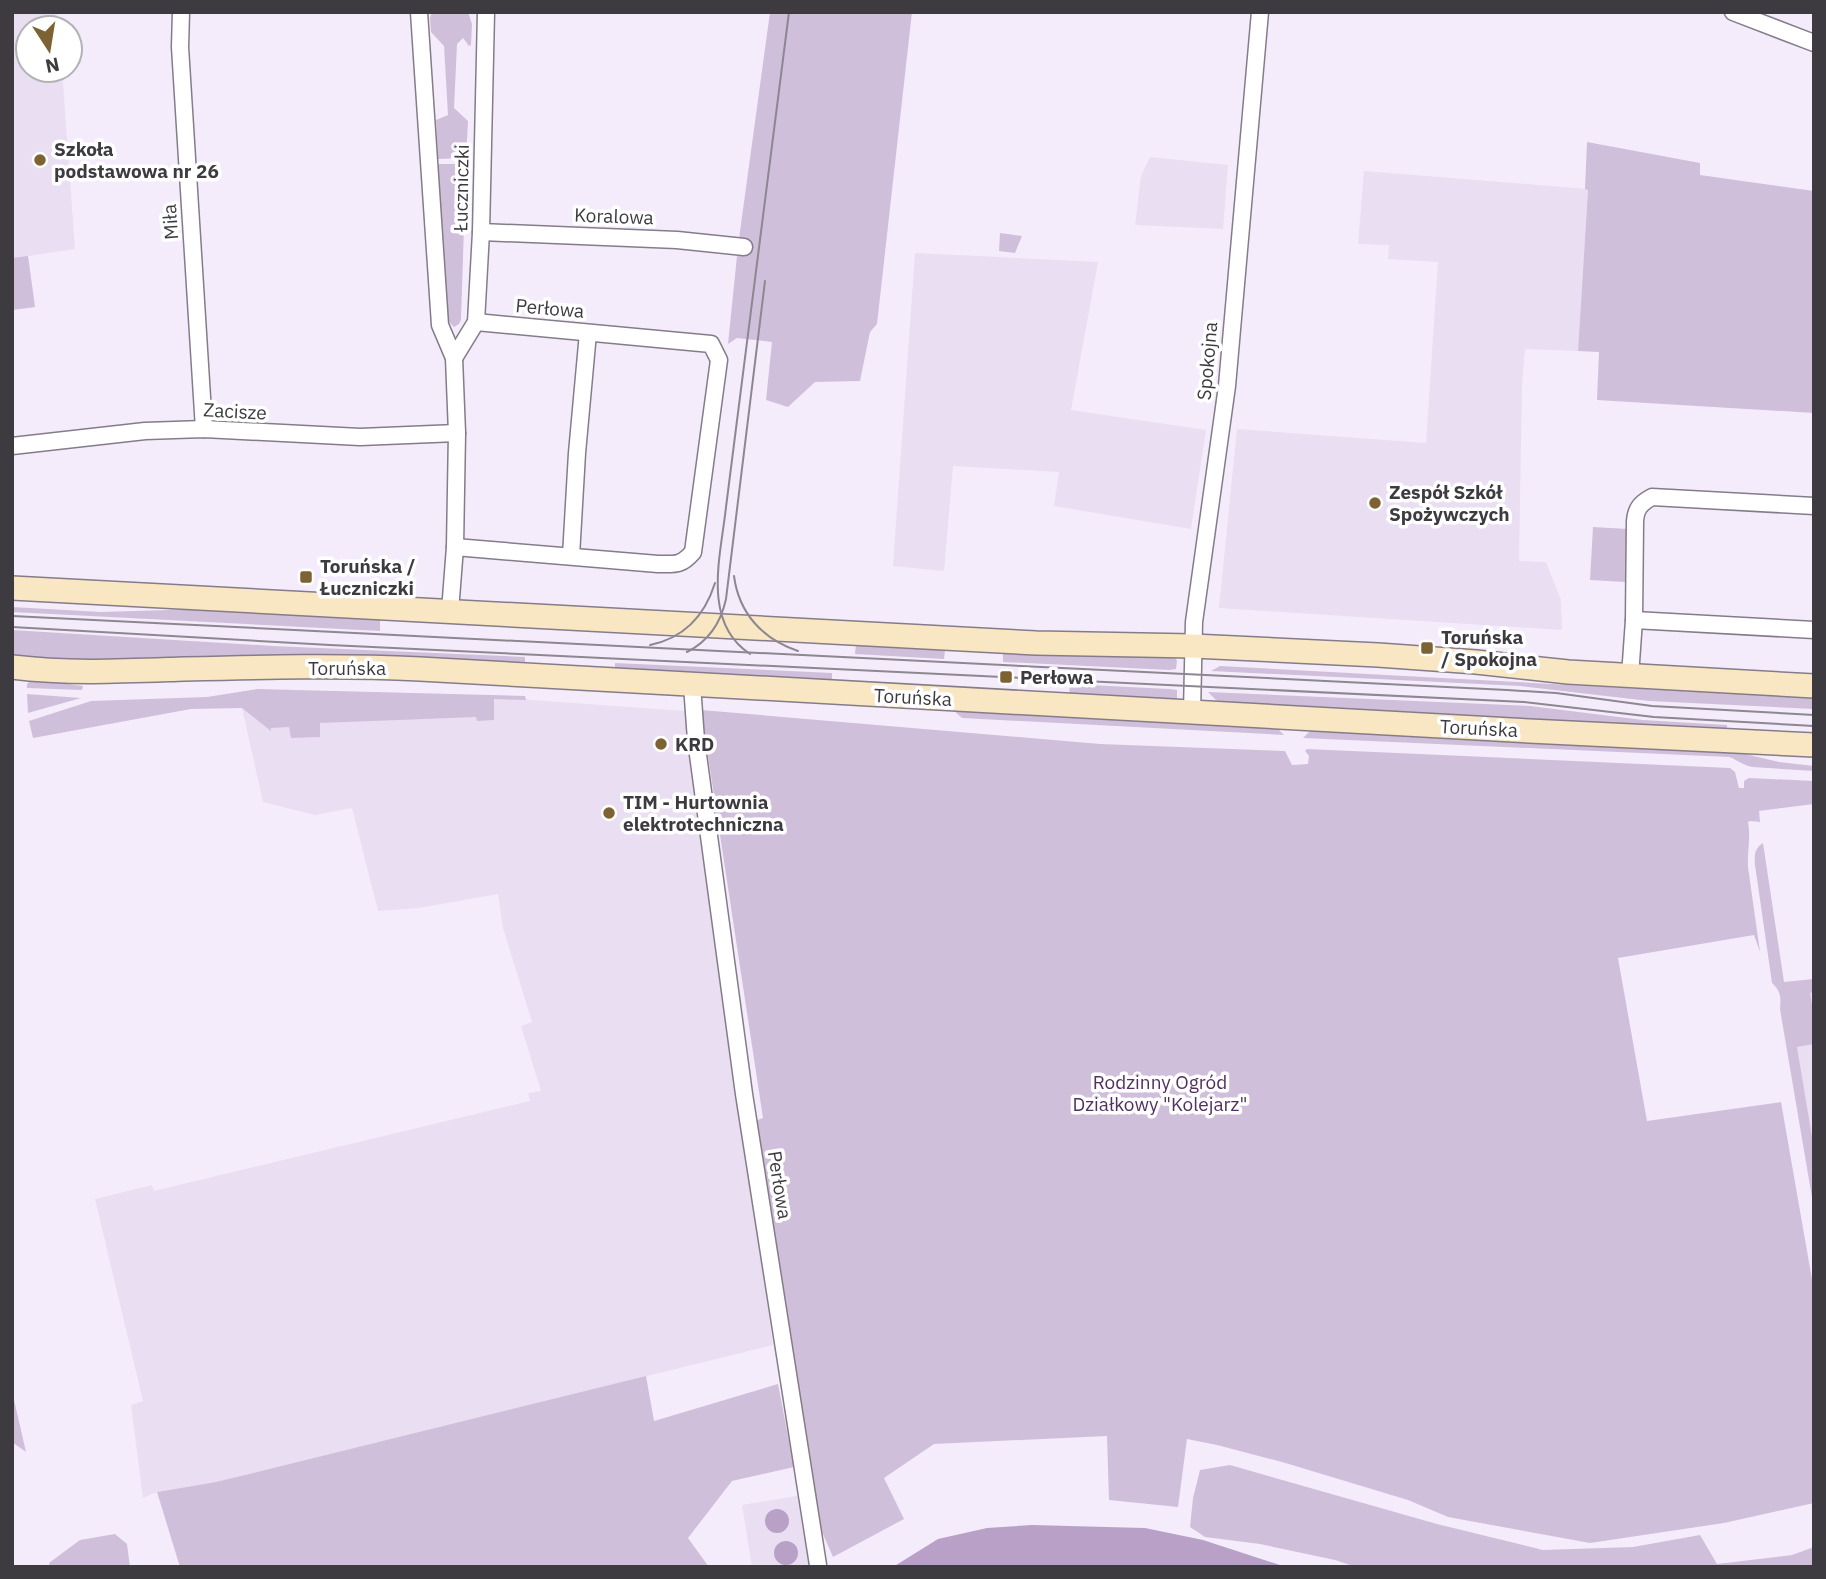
<svg xmlns="http://www.w3.org/2000/svg" width="1826" height="1579" font-family="'IBM Plex Sans',sans-serif">
<style>
.built{fill:#eadef2}
.green{fill:#d0bfda}
.water{fill:#b8a0c6}
.lines{fill:none;stroke-linecap:round;stroke-linejoin:round}
.minor-casing{stroke:#847c89;stroke-width:19}
.secondary-casing{stroke:#847c89;stroke-width:26}
.minor{stroke:#fff;stroke-width:16}
.secondary{stroke:#f9e6c2;stroke-width:23}
.tram{stroke:#8c8790;stroke-width:2}
.poi-dot{fill:#7d6234;stroke:#fff;stroke-width:2.5}
.labels{text-anchor:middle;dominant-baseline:central;stroke-width:7;stroke-linejoin:round;paint-order:stroke}
.poi-label{font-size:19px;font-weight:bold;fill:#3e3b40;stroke:#fff;text-anchor:start}
.street-label{font-size:19px;fill:#3e3b40;stroke:#fff}
.park-label{font-size:19px;fill:#513162;stroke:#fff}
</style>
<rect width="100%" height="100%" fill="#f5ecfb"/>
<g class="built">
<path d="M 12,12 L 57,12 L 58,28 L 28,28 L 28,70 L 62,70 L 75,249 L 28,256 L 35,307 L 12,310 Z"/>
<path d="M 1150,157 L 1228,165 L 1223,229 L 1135,225 L 1141,176 Z"/>
<path d="M 1364,171 L 1588,189 L 1578,351 L 1525,349 L 1522,385 L 1519,561 L 1546,562 L 1561,600 L 1562,630 L 1219,608 L 1237,429 L 1426,443 L 1438,262 L 1388,259 L 1389,245 L 1358,244 Z"/>
<path d="M 915,253 L 1098,262 L 1071,410 L 1206,430 L 1191,529 L 1054,506 L 1059,472 L 953,466 L 944,571 L 893,566 Z"/>
<path d="M 504,698 L 685,711 L 773,1345 L 216,1482 L 157,1492 L 143,1498 L 131,1405 L 143,1401 L 95,1199 L 152,1185 L 154,1191 L 530,1101 L 528,1093 L 541,1091 L 521,1026 L 532,1022 L 503,928 L 498,894 L 419,908 L 378,911 L 352,808 L 315,815 L 263,802 L 242,708 Z"/>
<path d="M 1814,992 L 1814,1209 L 1780,1009 L 1781,996 Z"/>
<path d="M 802,1495 L 814,1567 L 752,1567 L 742,1505 Z"/>
</g>
<g class="green">
<path d="M 432,12 L 468,12 L 472,24 L 471,45 L 469,46 L 463,38 L 457,44 L 454,108 L 468,121 L 466,158 L 438,159 L 436,120 L 448,115 L 444,46 L 431,32 L 430,18 Z"/>
<path d="M 770,12 L 912,12 L 877,324 L 870,332 L 860,381 L 815,382 L 788,407 L 766,400 L 772,342 L 737,338 L 728,344 L 738,246 Z"/>
<path d="M 1587,142 L 1700,163 L 1700,175 L 1814,191 L 1814,413 L 1597,400 L 1599,352 L 1578,351 L 1588,190 L 1585,189 Z"/>
<path d="M 438,164 L 466,164 L 461,320 L 459,324 L 454,327 L 448,321 Z"/>
<path d="M 1000,233 L 1022,236 L 1015,253 L 999,251 Z"/>
<path d="M 28,256 L 35,307 L 12,310 L 12,258 Z"/>
<path d="M 1593,527 L 1628,529 L 1625,582 L 1590,580 Z"/>
<path d="M 12,607 L 101,612 L 202,609 L 380,619 L 380,631 L 12,612 Z"/>
<path d="M 12,630 L 273,646 L 525,657 L 525,665 L 340,656 L 257,656 L 89,662 L 12,658 Z"/>
<path d="M 856,644 L 945,650 L 944,659 L 855,654 Z"/>
<path d="M 1003,653 L 1160,655 L 1175,657 L 1177,661 L 1176,669 L 1170,670 L 1003,662 Z"/>
<path d="M 615,663 L 832,673 L 832,684 L 615,670 Z"/>
<path d="M 1220,666 L 1814,698 L 1814,709 L 1649,701 L 1520,686 L 1211,671 Z"/>
<path d="M 36,680 L 83,686 L 82,690 L 27,688 L 27,684 L 30,681 Z"/>
<path d="M 1070,684 L 1169,689 L 1177,690 L 1177,700 L 1173,702 L 1069,696 Z"/>
<path d="M 257,689 L 525,696 L 526,700 L 494,699 L 494,720 L 477,721 L 476,717 L 320,723 L 320,737 L 291,738 L 289,727 L 271,728 L 271,731 L 242,708 L 191,709 L 33,738 L 29,721 L 91,701 L 207,697 Z"/>
<path d="M 1208,692 L 1530,706 L 1643,720 L 1727,725 L 1727,731 L 1224,703 L 1216,700 Z"/>
<path d="M 27,694 L 81,698 L 28,713 Z"/>
<path d="M 701,710 L 1100,744 L 1285,751 L 1292,765 L 1308,764 L 1309,756 L 1305,751 L 1307,749 L 1730,768 L 1735,772 L 1739,788 L 1744,788 L 1744,781 L 1749,778 L 1814,781 L 1814,804 L 1759,811 L 1760,822 L 1750,821 L 1748,822 C 1751,838 1747,852 1748,867 L 1760,952 L 1754,935 L 1618,958 L 1647,1121 L 1781,1102 L 1814,1291 L 1814,1503 L 1724,1523 L 1590,1543 L 1448,1517 L 1408,1500 L 1282,1462 L 1217,1445 L 1187,1439 L 1178,1507 L 1109,1500 L 1107,1436 L 934,1444 L 884,1478 L 904,1519 L 833,1557 L 816,1518 L 755,1121 L 763,1118 Z"/>
<path d="M 953,710 L 1277,728 L 1284,735 L 962,718 Z"/>
<path d="M 1311,730 L 1737,752 L 1779,762 L 1814,766 L 1814,771 L 1752,767 C 1742,765 1738,760 1729,757 L 1303,738 Z"/>
<path d="M 1763,843 L 1784,982 L 1814,979 L 1814,992 L 1810,993 L 1814,1016 L 1814,1044 L 1797,1047 L 1814,1149 L 1814,1209 L 1780,1009 C 1781,998 1781,991 1772,983 L 1755,865 C 1754,855 1755,848 1763,843 Z"/>
<path d="M 646,1376 L 654,1421 L 778,1384 L 794,1467 L 732,1481 L 688,1538 L 709,1567 L 180,1567 L 157,1492 L 216,1482 Z"/>
<path d="M 12,1391 L 26,1452 L 12,1442 Z"/>
<path d="M 1230,1465 L 1437,1524 L 1543,1550 L 1633,1547 L 1700,1535 L 1717,1564 L 1792,1555 L 1814,1547 L 1814,1567 L 1356,1567 L 1335,1560 L 1260,1544 L 1205,1537 L 1190,1527 L 1193,1498 L 1200,1470 Z"/>
<path d="M 115,1534 L 127,1544 L 130,1567 L 50,1567 L 49,1563 L 80,1540 Z"/>
</g>
<g class="water">
<circle cx="777" cy="1521" r="12"/>
<path d="M 1032,1525 L 1145,1528 L 1203,1540 L 1286,1567 L 893,1567 L 938,1539 L 987,1528 Z"/>
<circle cx="786" cy="1553" r="12"/>
</g>
<g class="lines">
<g class="minor-casing">
<g id="minor">
<path d="M 181,12 L 180,47 L 204,429"/>
<path d="M 419,12 L 440,325 L 454,358 L 457,433 L 455,547 L 450,611"/>
<path d="M 1733,12 L 1814,43"/>
<path d="M 481,232 L 677,240 L 744,247"/>
<path d="M 454,358 L 476,322 L 481,232 L 486,12"/>
<path d="M 12,446 L 145,431 L 204,429 L 360,437 L 457,433"/>
<path d="M 455,547 L 658,564 C 675,564 681,566 693,552 L 719,360 L 711,344 L 476,322"/>
<path d="M 571,556 L 577,453 L 588,333"/>
<path d="M 1634,620 L 1814,630"/>
<path d="M 1630,676 L 1634,620 L 1635,521 C 1636,508 1641,503 1652,497 L 1814,506"/>
<path d="M 692,685 L 696,740 L 744,1094 L 818,1565"/>
<path d="M 1192,712 L 1194,622 L 1227,386 L 1260,12"/>
</g>
</g>
<g class="secondary-casing">
<g id="secondary">
<path d="M 12,588 L 1036,643 L 1193,646 L 1378,655 L 1476,662 L 1568,672 L 1814,686"/>
<path d="M 12,667 C 70,674 127,671 184,669 C 263,667 342,665 420,669 C 884,696 1349,723 1814,745"/>
</g>
</g>
<use href="#minor" class="minor"/>
<use href="#secondary" class="secondary"/>
<g class="tram">
<path d="M 734,576 C 739,614 763,639 798,651"/>
<path d="M 12,616 L 1507,690 L 1556,693 L 1652,706 L 1814,715"/>
<path d="M 12,627 L 330,645 L 1524,702 L 1654,717 L 1814,726"/>
<path d="M 650,645 C 684,638 705,615 715,583"/>
<path d="M 687,652 C 709,641 721,622 726,599 L 765,281"/>
<path d="M 750,654 C 701,622 721,555 726,507 L 789,12"/>
</g>
</g>
<g class="poi-dot">
<circle cx="40" cy="160" r="7"/>
<circle cx="1375" cy="503" r="7"/>
<rect x="299" y="570" width="14" height="14" rx="3.5"/>
<rect x="1420" y="641" width="14" height="14" rx="3.5"/>
<rect x="999" y="670" width="14" height="14" rx="3.5"/>
<circle cx="661" cy="744" r="7"/>
<circle cx="609" cy="813" r="7"/>
</g>
<g class="labels">
<g class="poi-label">
<text x="54" y="149">Szkoła<tspan x="54" dy="22">podstawowa nr 26</tspan></text>
<text x="1389" y="492">Zespół Szkół<tspan x="1389" dy="22">Spożywczych</tspan></text>
<text x="320" y="566">Toruńska /<tspan x="320" dy="22">Łuczniczki</tspan></text>
<text x="1441" y="637">Toruńska<tspan x="1441" dy="22">/ Spokojna</tspan></text>
<text x="1020" y="677">Perłowa</text>
<text x="675" y="744">KRD</text>
<text x="623" y="802">TIM - Hurtownia<tspan x="623" dy="22">elektrotechniczna</tspan></text>
</g>
<g class="street-label">
<text transform="translate(461 188) rotate(-89)">Łuczniczki</text>
<text transform="translate(614 216) rotate(2)">Koralowa</text>
<text transform="translate(170 222) rotate(-94)">Miła</text>
<text transform="translate(550 308) rotate(5)">Perłowa</text>
<text transform="translate(1207 361) rotate(-85)">Spokojna</text>
<text transform="translate(235 411) rotate(3)">Zacisze</text>
<text x="347" y="668">Toruńska</text>
<text transform="translate(913 697) rotate(3)">Toruńska</text>
<text transform="translate(1479 728) rotate(3)">Toruńska</text>
<text transform="translate(780 1185) rotate(81)">Perłowa</text>
</g>
<g class="park-label">
<text x="1160" y="1082">Rodzinny Ogród<tspan x="1160" dy="22">Działkowy "Kolejarz"</tspan></text>
</g>
</g>
<rect width="1826" height="1579" fill="none" stroke="#3e3b40" stroke-width="28"/>
<g transform="translate(49 49) rotate(168)"><circle r="33" fill="#ffffff" stroke="#b2b1b3" stroke-width="2"/>
<path d="M0-5L12 26L0 18L-12 26Z" fill="#7d6234"/>
<text y="-10" font-size="19" font-weight="bold" text-anchor="middle" fill="#3e3b40">N</text>
</g>
</svg>
